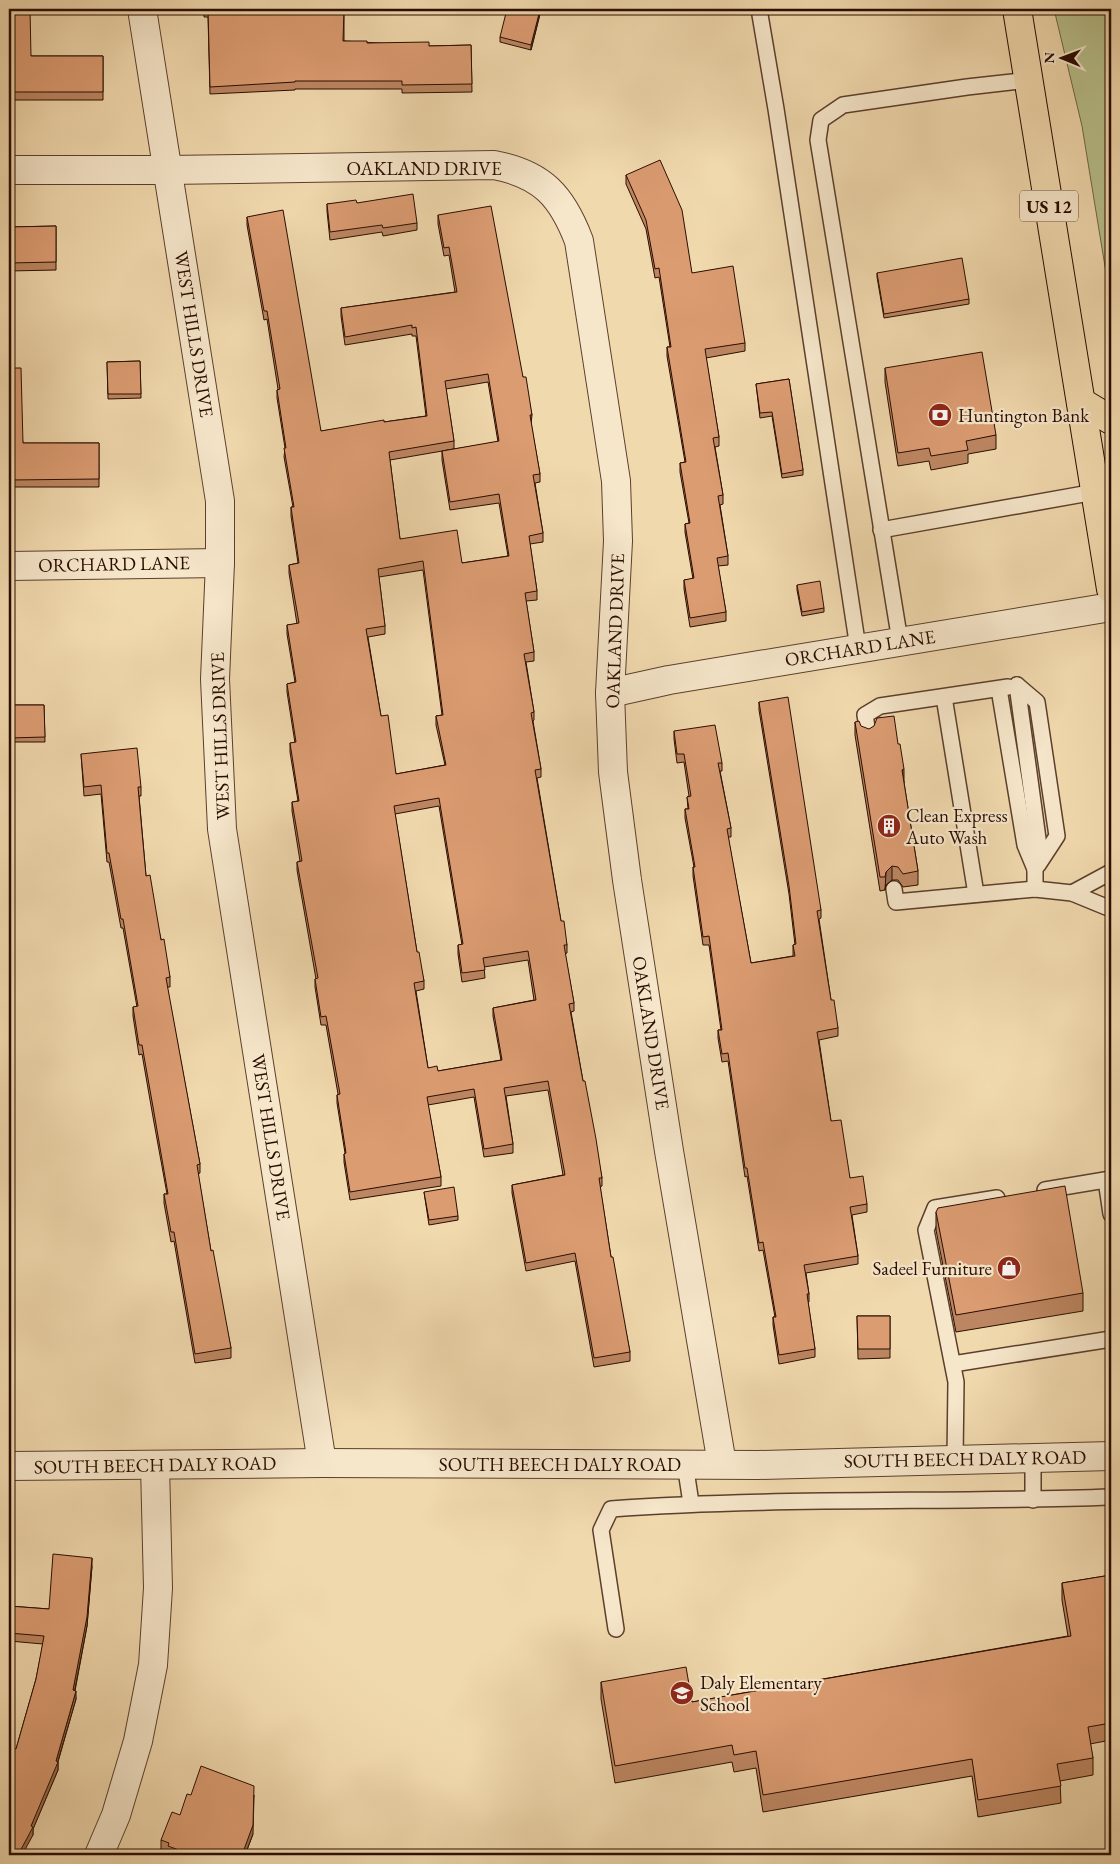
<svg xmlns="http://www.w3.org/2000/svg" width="1120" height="1864" font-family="'EB Garamond',serif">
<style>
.green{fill:#b8c08c;stroke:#706646}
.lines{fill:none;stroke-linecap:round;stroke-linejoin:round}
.lane-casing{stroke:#5b3f2c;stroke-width:18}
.street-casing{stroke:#5b3f2c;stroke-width:30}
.primary-casing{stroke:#290c00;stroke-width:30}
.lane{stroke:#f6e6ca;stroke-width:15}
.street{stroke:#f6e6ca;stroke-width:28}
.primary{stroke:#f1d9ae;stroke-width:28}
.wall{fill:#bd8662;stroke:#290c00;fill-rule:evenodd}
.shaded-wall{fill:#9a6d50;stroke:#290c00}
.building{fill:#dc9c72;stroke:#290c00;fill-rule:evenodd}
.labels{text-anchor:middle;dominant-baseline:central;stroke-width:4.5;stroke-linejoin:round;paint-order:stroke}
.shield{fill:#f6e6ca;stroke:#664d3d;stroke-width:1}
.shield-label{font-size:18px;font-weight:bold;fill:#290c00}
.street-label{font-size:19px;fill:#290c00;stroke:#f6e6ca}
.poi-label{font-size:19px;fill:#290c00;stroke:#f6e6ca;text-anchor:start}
</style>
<rect width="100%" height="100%" fill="#f1d9ae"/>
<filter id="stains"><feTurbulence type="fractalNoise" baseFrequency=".004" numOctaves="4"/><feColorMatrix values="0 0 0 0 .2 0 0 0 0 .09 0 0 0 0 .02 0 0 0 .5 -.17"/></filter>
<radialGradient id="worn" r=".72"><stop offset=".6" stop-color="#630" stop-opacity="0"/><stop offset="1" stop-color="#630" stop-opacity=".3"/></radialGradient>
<path class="green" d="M 1054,9 L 1111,9 L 1111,303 L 1082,126 Z"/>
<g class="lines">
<g class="lane-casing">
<g id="lane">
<path d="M 759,9 L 776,109 L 858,648"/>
<path d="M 881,530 L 1095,492"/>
<path d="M 900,641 L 818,140 L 821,120 L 843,105 L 967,87 L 1029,80"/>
<path d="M 1017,685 L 1039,846 L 1035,869 L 1035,889"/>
<path d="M 1017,685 L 1037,702 L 1057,836 L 1038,865"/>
<path d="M 999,689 L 1025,845 L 1035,869"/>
<path d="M 944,697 L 976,894"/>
<path d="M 868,733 L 865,715 L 880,706 L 1008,687"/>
<path d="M 894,889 L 896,902 L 1035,889 L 1072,893 L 1111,909"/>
<path d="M 1072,893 L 1111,872"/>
<path d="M 1106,1180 L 1111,1214"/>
<path d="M 1045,1190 L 1111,1179"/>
<path d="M 953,1364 L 1111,1339"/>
<path d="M 955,1459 L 956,1382 L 926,1230 L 935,1208 L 997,1198"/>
<path d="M 1033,1459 L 1033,1500"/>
<path d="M 685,1464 L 691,1503"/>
<path d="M 616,1629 L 601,1530 L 611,1509 C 777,1497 944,1503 1111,1497"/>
</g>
</g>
<g class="street-casing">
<g id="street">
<path d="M 142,9 L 220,501 L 220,563 L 215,679 L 222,829 L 322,1463"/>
<path d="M 9,170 L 167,170 L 494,165 C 542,174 562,196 579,241 L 616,481 L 618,541 L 610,693 L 613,772 L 627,880 L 669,1151 L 722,1464"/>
<path d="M 9,566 L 220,563"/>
<path d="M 610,693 L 669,680 L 1111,607"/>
<path d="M 9,1466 L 322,1463 L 758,1465 L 1111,1456"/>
<path d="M 99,1855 L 116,1815 L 138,1741 L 153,1665 L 158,1588 L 155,1465"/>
</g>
</g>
<g class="primary-casing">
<g id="primary">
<path d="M 1017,9 L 1111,589"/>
<path d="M 1081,402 L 1111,420"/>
</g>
</g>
<use href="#lane" class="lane"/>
<use href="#street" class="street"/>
<use href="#primary" class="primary"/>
</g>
<g class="wall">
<path d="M 9,9 L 31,56 L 103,56 L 103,100 L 9,100 Z"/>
<path d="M 204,9 L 344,9 L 344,41 L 429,46 L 471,45 L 472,92 L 402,93 L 402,89 L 295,89 L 295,90 L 210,94 L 208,17 L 204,17 Z"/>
<path d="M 540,14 L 531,50 L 500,42 L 500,37 Z"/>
<path d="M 626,175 L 692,273 L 745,343 L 745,351 L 706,358 L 719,437 L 719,446 L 715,447 L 723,495 L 723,504 L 720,505 L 728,556 L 728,565 L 718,566 L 726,612 L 726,621 L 690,627 L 684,589 L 684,580 L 693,579 L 685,532 L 685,524 L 689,523 L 680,472 L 680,463 L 685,462 L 667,356 L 667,347 L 670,347 L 659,277 L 655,278 L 646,229 L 626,184 Z"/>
<path d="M 357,203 L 417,223 L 417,230 L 383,236 L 382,232 L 330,240 L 327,211 L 327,204 Z"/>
<path d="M 438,215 L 523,377 L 532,415 L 531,424 L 540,474 L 540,482 L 535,483 L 543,533 L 543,542 L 530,544 L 537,591 L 537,600 L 526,601 L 534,652 L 534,661 L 526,662 L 534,712 L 534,720 L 533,721 L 541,769 L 541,777 L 537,778 L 561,921 L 567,945 L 567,953 L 565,954 L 574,1003 L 574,1011 L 571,1012 L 583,1081 L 602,1178 L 602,1186 L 600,1187 L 611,1257 L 630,1352 L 630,1361 L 594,1367 L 575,1261 L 526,1271 L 512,1193 L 512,1185 L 563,1175 L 548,1090 L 506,1096 L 513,1144 L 513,1153 L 484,1157 L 474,1097 L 428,1105 L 441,1177 L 441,1186 L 350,1200 L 344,1162 L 344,1154 L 345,1153 L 337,1103 L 337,1095 L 338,1094 L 326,1025 L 321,1025 L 315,987 L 315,979 L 316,979 L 297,870 L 297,862 L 300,861 L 292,811 L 292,802 L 298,801 L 290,752 L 290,743 L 295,743 L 287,692 L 287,684 L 295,682 L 287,634 L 287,625 L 297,624 L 289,573 L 289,565 L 298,563 L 291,516 L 291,507 L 293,507 L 284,457 L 285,448 L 277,398 L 277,390 L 278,389 L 267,319 L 264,320 L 247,225 L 247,217 L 321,431 L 426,416 L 416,336 L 412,336 L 412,334 L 345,345 L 341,316 L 341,308 L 455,292 L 449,255 L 444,256 L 438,224 ZM 488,382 L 498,442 L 442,451 L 442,460 L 450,510 L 499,503 L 508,556 L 462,563 L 400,539 L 390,460 L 454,449 L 454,441 L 446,389 ZM 423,570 L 442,715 L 436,716 L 436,725 L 445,765 L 396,774 L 381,716 L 368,637 L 385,634 L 385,626 L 379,577 ZM 439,806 L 462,945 L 458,945 L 458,954 L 462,982 L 485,978 L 484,967 L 528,960 L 534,1000 L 493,1008 L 493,1016 L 501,1060 L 438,1071 L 428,1068 L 416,991 L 424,989 L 424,981 L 417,952 L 395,814 Z"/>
<path d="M 56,226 L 56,270 L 9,271 L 9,227 Z"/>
<path d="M 877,273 L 969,299 L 969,304 L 884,318 L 877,277 Z"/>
<path d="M 9,310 L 11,368 L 23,443 L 99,443 L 99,487 L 9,487 Z"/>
<path d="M 140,361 L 141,398 L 108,399 L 107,362 Z"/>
<path d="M 885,368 L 996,435 L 996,449 L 968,454 L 968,463 L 931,470 L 929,461 L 898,466 L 885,382 Z"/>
<path d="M 789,379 L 803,470 L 803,475 L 782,478 L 772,416 L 760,418 L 756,384 Z"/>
<path d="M 797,585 L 824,608 L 824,612 L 802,616 L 797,590 Z"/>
<path d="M 759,702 L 821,910 L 821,918 L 819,919 L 831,1000 L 838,1028 L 838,1036 L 819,1040 L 831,1121 L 850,1178 L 867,1204 L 867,1212 L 852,1215 L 858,1256 L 858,1264 L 806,1273 L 809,1294 L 809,1302 L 808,1302 L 815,1349 L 815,1357 L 779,1364 L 773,1325 L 773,1317 L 775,1317 L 763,1250 L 759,1251 L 747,1176 L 745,1177 L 728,1061 L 722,1062 L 718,1038 L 718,1030 L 721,1030 L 709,945 L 703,945 L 693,876 L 693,867 L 694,867 L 685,818 L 685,809 L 688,809 L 687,797 L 689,796 L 684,762 L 677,763 L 674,739 L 674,731 L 722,763 L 722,771 L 720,771 L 731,828 L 731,837 L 728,837 L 751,963 L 793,956 L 793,945 L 795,945 L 789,894 L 759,710 Z"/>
<path d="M 9,705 L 44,705 L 45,742 L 9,742 Z"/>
<path d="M 855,722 L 904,783 L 918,871 L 918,885 L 903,887 L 898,880 L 892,880 L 886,885 L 885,890 L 880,891 L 855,735 Z"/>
<path d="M 81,754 L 141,787 L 141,796 L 139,796 L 146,876 L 170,977 L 170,987 L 167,987 L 200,1164 L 200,1173 L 198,1174 L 211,1251 L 231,1348 L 231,1358 L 195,1363 L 174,1241 L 171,1242 L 164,1203 L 164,1194 L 167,1194 L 153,1117 L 142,1054 L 139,1055 L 133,1016 L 133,1007 L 137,1007 L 123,928 L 121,928 L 109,862 L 107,862 L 101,794 L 84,796 Z"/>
<path d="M 424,1192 L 458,1216 L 458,1220 L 429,1225 Z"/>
<path d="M 936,1212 L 1083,1293 L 1083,1311 L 956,1332 L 936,1230 Z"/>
<path d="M 857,1316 L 890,1316 L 890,1358 L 858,1359 Z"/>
<path d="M 92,1566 L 87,1626 L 75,1691 L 76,1699 L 58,1762 L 58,1770 L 33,1829 L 33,1835 L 9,1855 L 9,1746 L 16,1749 L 36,1679 L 43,1644 L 9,1641 L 9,1606 L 49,1609 Z"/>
<path d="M 1111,1575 L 1111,1740 L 1090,1744 L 1093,1758 L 1093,1775 L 1060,1781 L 1061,1803 L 978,1817 L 972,1776 L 763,1812 L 756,1768 L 734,1772 L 732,1762 L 615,1783 L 601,1699 L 601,1682 L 692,1702 L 1068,1636 L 1062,1600 L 1062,1583 Z"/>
<path d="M 253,1834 L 245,1855 L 168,1855 L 168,1852 L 161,1849 L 161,1840 Z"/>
</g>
<g class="shaded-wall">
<path d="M 540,10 L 540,14 L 531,50 L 531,45 Z"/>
<path d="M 904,769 L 904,783 L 902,770 Z"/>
<path d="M 892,866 L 892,880 L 886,885 L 885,890 L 886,872 Z"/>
<path d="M 92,1558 L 92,1566 L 87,1626 L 73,1699 L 73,1690 Z"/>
<path d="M 76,1691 L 76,1699 L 57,1764 L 58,1762 L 58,1770 L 33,1829 L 33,1835 L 22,1855 L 18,1855 L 31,1826 L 56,1761 Z"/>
<path d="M 254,1795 L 253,1834 L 245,1855 L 242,1855 Z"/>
</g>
<g class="building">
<path d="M 9,9 L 30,9 L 31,56 L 103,56 L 103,92 L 9,92 Z"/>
<path d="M 204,9 L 344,9 L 343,41 L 367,41 L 367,43 L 429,42 L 429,46 L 471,45 L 472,84 L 402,85 L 402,81 L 295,81 L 295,82 L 210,87 L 208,9 Z"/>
<path d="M 507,9 L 537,9 L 540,10 L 531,45 L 500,37 Z"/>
<path d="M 660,160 L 682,210 L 692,273 L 733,266 L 745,343 L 705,349 L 719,437 L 713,438 L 723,495 L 718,496 L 728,556 L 717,558 L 726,612 L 690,618 L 684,580 L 694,578 L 685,524 L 690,523 L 680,463 L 686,462 L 667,347 L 671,347 L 659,268 L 655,269 L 646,220 L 626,175 Z"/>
<path d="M 413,194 L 417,223 L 383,228 L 382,225 L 330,232 L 327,204 L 356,200 L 357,203 Z"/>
<path d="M 491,206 L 523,377 L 526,377 L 532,415 L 530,415 L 540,474 L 533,475 L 543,533 L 529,536 L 537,591 L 525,593 L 534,652 L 524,654 L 534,712 L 531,713 L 541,769 L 535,770 L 561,921 L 564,921 L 567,945 L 564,945 L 574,1003 L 569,1004 L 583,1081 L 585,1081 L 596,1139 L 602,1178 L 599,1178 L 611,1257 L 613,1257 L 630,1352 L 594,1358 L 575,1253 L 526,1263 L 512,1185 L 565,1175 L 548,1081 L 504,1088 L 513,1144 L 484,1149 L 474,1089 L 427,1097 L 441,1177 L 350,1192 L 344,1154 L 346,1153 L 337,1095 L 340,1094 L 326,1016 L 321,1017 L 315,979 L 318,978 L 297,862 L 302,861 L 292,802 L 299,801 L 290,743 L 296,742 L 287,684 L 296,682 L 287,625 L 299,623 L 289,565 L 299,563 L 291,507 L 294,507 L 284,448 L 286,448 L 277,390 L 280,389 L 267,311 L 264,311 L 247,217 L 283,210 L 321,431 L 384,420 L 384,422 L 427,416 L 416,327 L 412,328 L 412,325 L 345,337 L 341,308 L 457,292 L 449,247 L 444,248 L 438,215 ZM 488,374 L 499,441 L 442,451 L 450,502 L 499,494 L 509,556 L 462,563 L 457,530 L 400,539 L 389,452 L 454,441 L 445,381 ZM 423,561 L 443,715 L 436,716 L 446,765 L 396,774 L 388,715 L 381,716 L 366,629 L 385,626 L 378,569 ZM 439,798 L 463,944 L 458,945 L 462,973 L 485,970 L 483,958 L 528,951 L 536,1000 L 493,1008 L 502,1060 L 438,1071 L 437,1066 L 428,1068 L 414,983 L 424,981 L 419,952 L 417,952 L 394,806 Z"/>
<path d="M 56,226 L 56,262 L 9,263 L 9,227 Z"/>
<path d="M 962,258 L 969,299 L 884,314 L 877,273 Z"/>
<path d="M 9,310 L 11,368 L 21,368 L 23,443 L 99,443 L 99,479 L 9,480 Z"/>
<path d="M 982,352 L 996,435 L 966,441 L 968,450 L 931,456 L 929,448 L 898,453 L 885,368 Z"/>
<path d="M 140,361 L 141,394 L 108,394 L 107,362 Z"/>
<path d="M 789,379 L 803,470 L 782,474 L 772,412 L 760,413 L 756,384 Z"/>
<path d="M 820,581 L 824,608 L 802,612 L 797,585 Z"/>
<path d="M 788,697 L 821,910 L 817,911 L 831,1000 L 834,1000 L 838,1028 L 817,1032 L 831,1121 L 841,1120 L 850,1178 L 863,1176 L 867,1204 L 850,1207 L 858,1256 L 804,1265 L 809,1294 L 807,1294 L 815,1349 L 779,1355 L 773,1317 L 776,1317 L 763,1242 L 759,1243 L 747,1168 L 745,1168 L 728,1053 L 722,1054 L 718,1030 L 722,1030 L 709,936 L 703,937 L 693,867 L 695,867 L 685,809 L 689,809 L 687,797 L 691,796 L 684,754 L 677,754 L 674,731 L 715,725 L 722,763 L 718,763 L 731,828 L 727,829 L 751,963 L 795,956 L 793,945 L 796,944 L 789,886 L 759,702 Z"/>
<path d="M 9,705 L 44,705 L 45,737 L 9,738 Z"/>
<path d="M 894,716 L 898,744 L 900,744 L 904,769 L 902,770 L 918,871 L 903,874 L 898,867 L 892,866 L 886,872 L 885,877 L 880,877 L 855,722 L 859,721 L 861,726 L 869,729 L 874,726 L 877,718 Z"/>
<path d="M 137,748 L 141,787 L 138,787 L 146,876 L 150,875 L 161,940 L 164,939 L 170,977 L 166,978 L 200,1164 L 197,1165 L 211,1251 L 213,1250 L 231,1348 L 195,1354 L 174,1232 L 171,1232 L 164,1194 L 168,1194 L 153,1107 L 142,1045 L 139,1045 L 133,1007 L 138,1006 L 123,919 L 121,919 L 109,853 L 107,853 L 101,785 L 84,787 L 81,754 Z"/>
<path d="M 1065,1186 L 1083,1293 L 956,1315 L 936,1212 L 938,1208 Z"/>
<path d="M 454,1187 L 458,1216 L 429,1220 L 424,1192 Z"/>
<path d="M 857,1316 L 890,1316 L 890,1349 L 858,1349 Z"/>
<path d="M 53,1554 L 92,1558 L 87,1617 L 73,1690 L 76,1691 L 56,1761 L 58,1762 L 31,1826 L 33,1827 L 18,1855 L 9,1855 L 9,1777 L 11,1773 L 9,1772 L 9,1746 L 16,1749 L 36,1679 L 44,1636 L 9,1633 L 9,1606 L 49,1609 Z"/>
<path d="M 1111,1575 L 1111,1723 L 1088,1727 L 1093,1758 L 1057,1764 L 1061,1786 L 978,1800 L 972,1759 L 763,1795 L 756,1751 L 734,1755 L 732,1745 L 615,1766 L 601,1682 L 686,1667 L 692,1702 L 1071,1636 L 1062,1583 Z"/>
<path d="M 201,1766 L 254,1786 L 253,1825 L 242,1855 L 192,1855 L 168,1846 L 169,1843 L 161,1840 L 172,1812 L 180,1815 L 187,1794 L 191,1795 Z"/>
</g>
<defs>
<g id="bank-disc" transform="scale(1.25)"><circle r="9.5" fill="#8f2418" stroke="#f6e6ca"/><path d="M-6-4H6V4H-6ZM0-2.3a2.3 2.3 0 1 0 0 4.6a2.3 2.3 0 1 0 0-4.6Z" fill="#fff"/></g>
<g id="building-disc" transform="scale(1.25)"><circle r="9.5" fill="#8f2418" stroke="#f6e6ca"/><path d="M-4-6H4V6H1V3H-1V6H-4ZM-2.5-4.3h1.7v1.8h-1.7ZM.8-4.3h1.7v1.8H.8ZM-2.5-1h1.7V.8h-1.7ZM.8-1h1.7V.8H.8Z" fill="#fff"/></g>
<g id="shop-disc" transform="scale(1.25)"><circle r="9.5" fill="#8f2418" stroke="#f6e6ca"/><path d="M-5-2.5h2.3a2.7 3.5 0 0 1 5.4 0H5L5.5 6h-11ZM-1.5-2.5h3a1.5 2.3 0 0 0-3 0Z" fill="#fff"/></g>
<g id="school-disc" transform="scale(1.25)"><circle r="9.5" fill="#8f2418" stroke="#f6e6ca"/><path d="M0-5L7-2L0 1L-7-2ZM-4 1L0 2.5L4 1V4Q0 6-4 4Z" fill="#fff"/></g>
</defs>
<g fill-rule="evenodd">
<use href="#bank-disc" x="940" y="415"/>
<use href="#building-disc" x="889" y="826"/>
<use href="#shop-disc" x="1009" y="1268"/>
<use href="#school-disc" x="682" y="1693"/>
</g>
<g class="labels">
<rect class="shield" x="1020" y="190.5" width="58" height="31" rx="4"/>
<g class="shield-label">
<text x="1049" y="206">US 12</text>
</g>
<g class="street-label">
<text x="424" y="168">OAKLAND DRIVE</text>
<text transform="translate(194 334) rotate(81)">WEST HILLS DRIVE</text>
<text transform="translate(114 564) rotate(-1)">ORCHARD LANE</text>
<text transform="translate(615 631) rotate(-88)">OAKLAND DRIVE</text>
<text transform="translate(860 648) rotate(-9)">ORCHARD LANE</text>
<text transform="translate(220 736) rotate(-92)">WEST HILLS DRIVE</text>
<text transform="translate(651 1033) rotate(81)">OAKLAND DRIVE</text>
<text transform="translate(271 1137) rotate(81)">WEST HILLS DRIVE</text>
<text transform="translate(965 1459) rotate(-1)">SOUTH BEECH DALY ROAD</text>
<text x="560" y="1464">SOUTH BEECH DALY ROAD</text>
<text transform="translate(155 1465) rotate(-1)">SOUTH BEECH DALY ROAD</text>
</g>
<g class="poi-label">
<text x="958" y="415">Huntington Bank</text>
<text x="906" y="815">Clean Express<tspan x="906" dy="22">Auto Wash</tspan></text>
<text x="992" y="1268" text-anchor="end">Sadeel Furniture</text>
<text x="700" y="1682">Daly Elementary<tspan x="700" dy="22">School</tspan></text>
</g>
</g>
<rect width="1120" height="1864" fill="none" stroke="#f1d9ae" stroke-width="30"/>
<rect x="10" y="10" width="1100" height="1844" fill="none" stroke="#290c00" stroke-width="2.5"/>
<rect x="15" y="15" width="1090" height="1834" fill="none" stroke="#290c00"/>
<g transform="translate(1062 58) rotate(271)" stroke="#f6e6ca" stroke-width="4" paint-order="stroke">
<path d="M0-4L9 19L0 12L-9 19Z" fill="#290c00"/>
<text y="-8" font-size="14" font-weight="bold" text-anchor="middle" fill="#290c00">N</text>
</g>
<rect width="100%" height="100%" filter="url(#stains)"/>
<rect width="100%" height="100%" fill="url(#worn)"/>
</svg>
